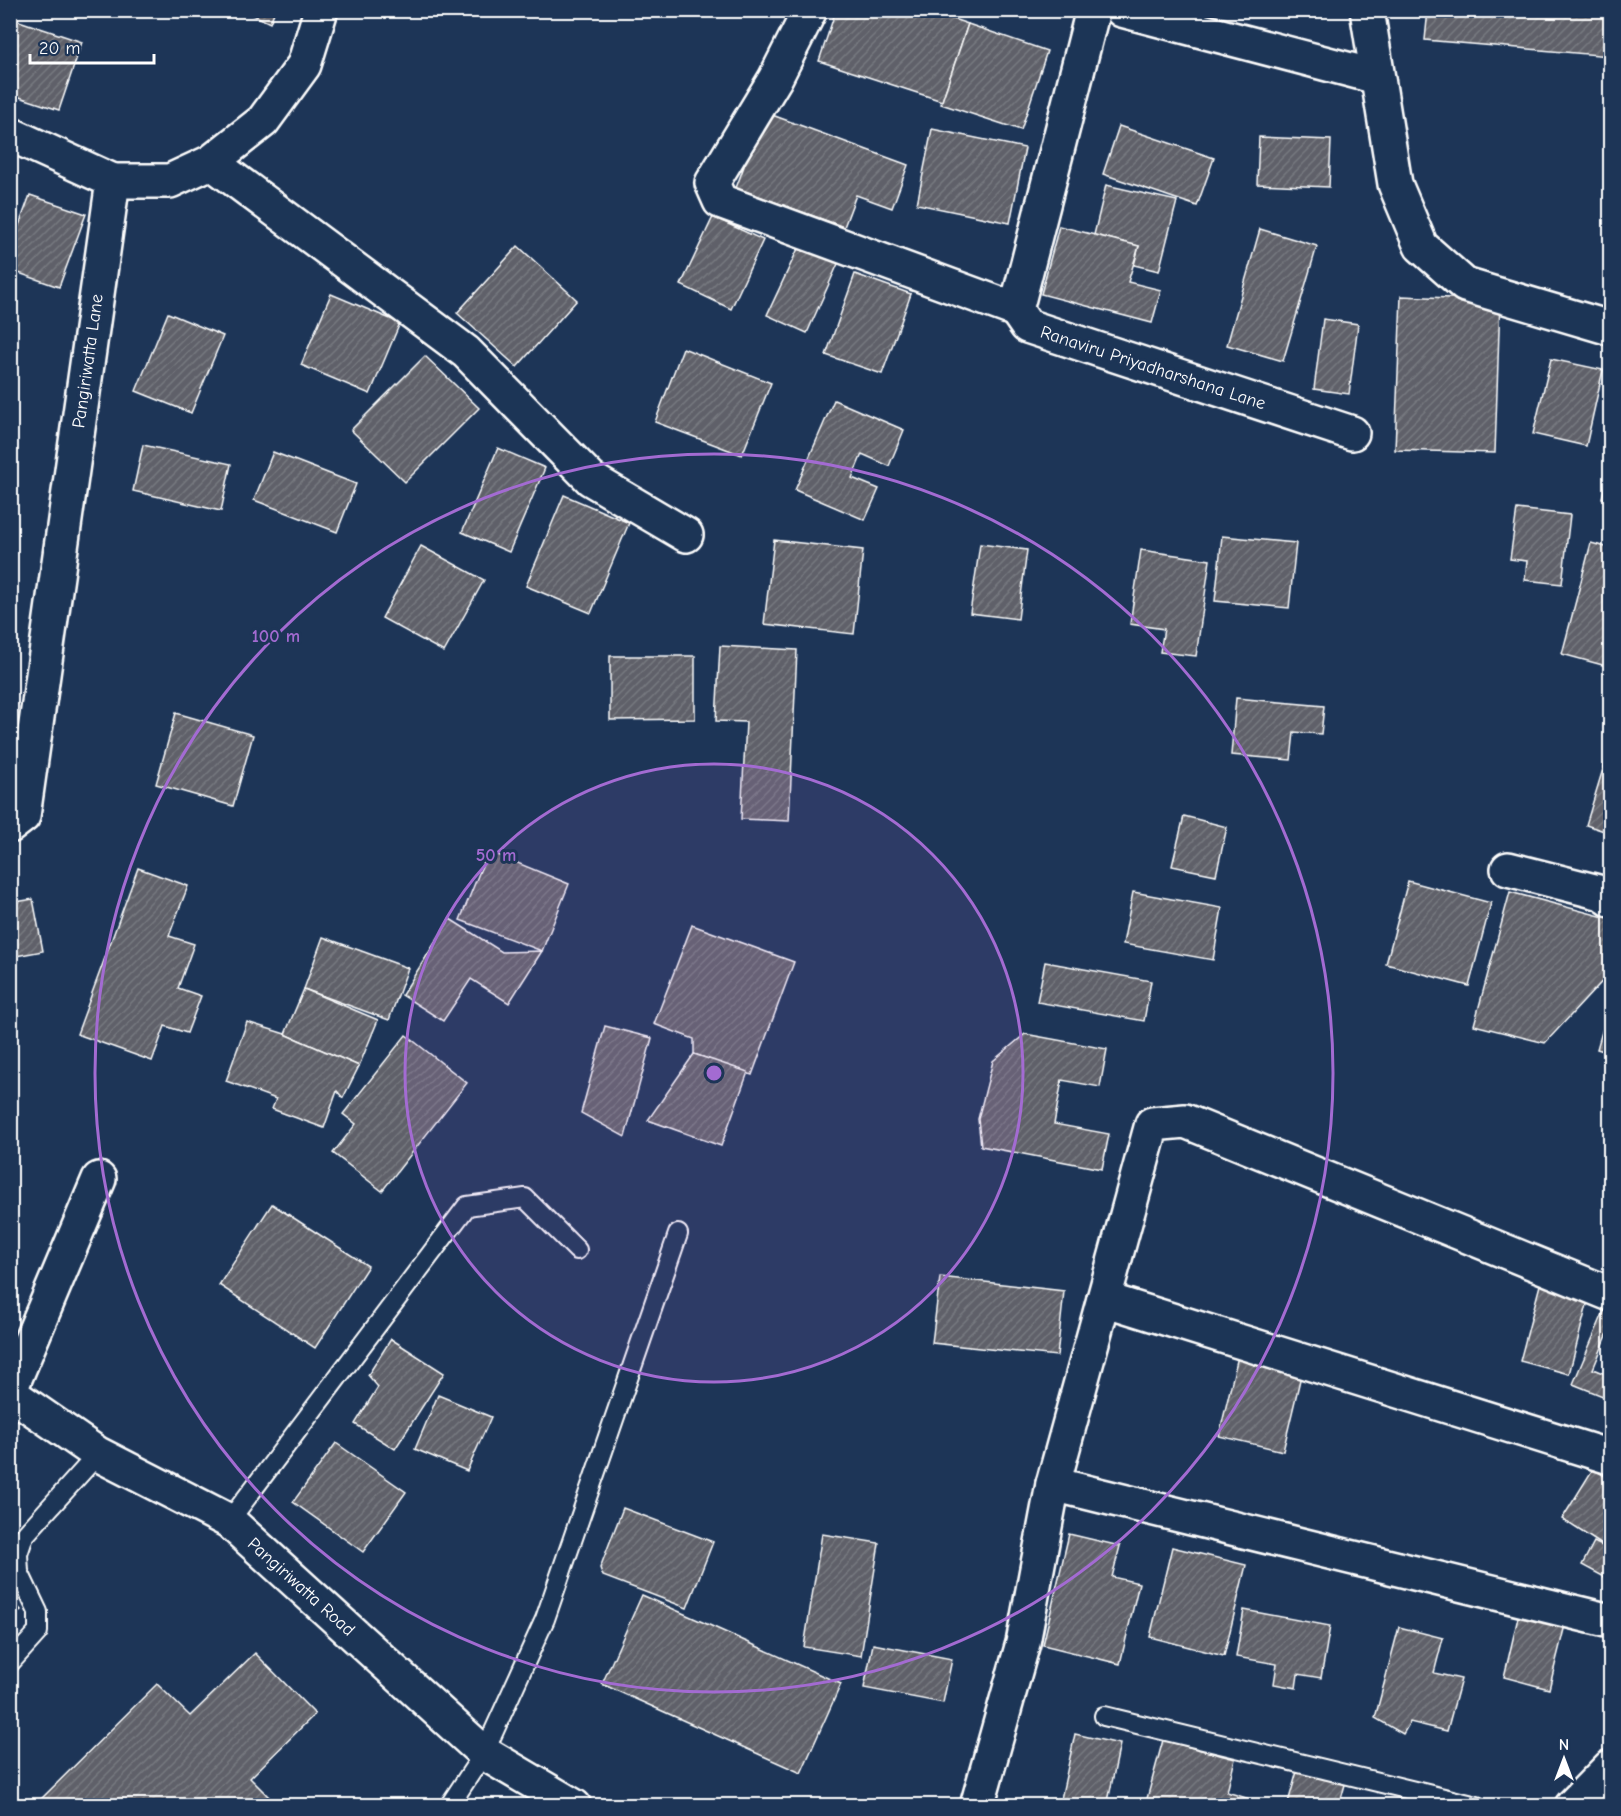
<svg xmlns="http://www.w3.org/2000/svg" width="1621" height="1816" font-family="'Comic Neue',sans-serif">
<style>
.building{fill:url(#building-hatch);stroke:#fff;stroke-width:1.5}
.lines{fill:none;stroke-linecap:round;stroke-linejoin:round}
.lane-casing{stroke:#fff;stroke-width:22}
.street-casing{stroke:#fff;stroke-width:38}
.lane{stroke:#1d3557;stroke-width:18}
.street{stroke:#1d3557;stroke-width:33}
.ring{fill:none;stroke:#a36bd2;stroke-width:3}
.labels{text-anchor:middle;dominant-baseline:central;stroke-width:6;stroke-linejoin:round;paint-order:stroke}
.street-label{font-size:18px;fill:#fff;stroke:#1d3557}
.centre{fill:#a36bd2;stroke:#1d3557;stroke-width:3}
.ring-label{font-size:18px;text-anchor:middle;font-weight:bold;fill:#a36bd2;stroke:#1d3557;stroke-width:6;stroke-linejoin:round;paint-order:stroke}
</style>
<defs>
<pattern id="building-hatch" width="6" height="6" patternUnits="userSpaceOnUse" patternTransform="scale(1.5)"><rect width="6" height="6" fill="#5f6169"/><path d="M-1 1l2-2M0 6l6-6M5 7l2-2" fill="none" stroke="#777980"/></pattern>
</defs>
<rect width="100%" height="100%" fill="#1d3557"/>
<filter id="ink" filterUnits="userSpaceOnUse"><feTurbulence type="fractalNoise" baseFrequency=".0167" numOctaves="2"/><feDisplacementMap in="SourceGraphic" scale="12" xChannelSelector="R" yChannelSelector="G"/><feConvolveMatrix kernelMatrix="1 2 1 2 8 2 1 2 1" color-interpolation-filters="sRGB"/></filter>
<g filter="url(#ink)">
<g class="building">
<path d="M 243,10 L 275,10 L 270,23 Z"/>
<path d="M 836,10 L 927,10 L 968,24 L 942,101 L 819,61 Z"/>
<path d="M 1428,10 L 1610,10 L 1610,56 L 1425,40 Z"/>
<path d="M 10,18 L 82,42 L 59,110 L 10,94 Z"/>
<path d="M 968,24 L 1047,51 L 1021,130 L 941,104 Z"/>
<path d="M 764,112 L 908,165 L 892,208 L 856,195 L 844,227 L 736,188 Z"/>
<path d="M 1119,126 L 1214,158 L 1197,206 L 1103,174 Z"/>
<path d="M 932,129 L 1025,148 L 1010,223 L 917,204 Z"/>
<path d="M 1259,137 L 1331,140 L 1329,187 L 1257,184 Z"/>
<path d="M 1106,185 L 1177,201 L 1159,271 L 1134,265 L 1139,246 L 1094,235 Z"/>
<path d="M 30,195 L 86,214 L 59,287 L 10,270 L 10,250 Z"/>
<path d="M 713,217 L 763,240 L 731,309 L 681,285 Z"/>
<path d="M 1059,226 L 1139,246 L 1128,282 L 1161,290 L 1152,323 L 1041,294 Z"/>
<path d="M 1260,229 L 1317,246 L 1283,361 L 1227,345 Z"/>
<path d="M 802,240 L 841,257 L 807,333 L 767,315 Z"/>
<path d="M 518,246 L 577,300 L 517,367 L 457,313 Z"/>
<path d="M 855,274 L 911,294 L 882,374 L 826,355 Z"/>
<path d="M 331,294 L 400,323 L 370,394 L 301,365 Z"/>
<path d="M 1401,296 L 1500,300 L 1495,453 L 1395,450 Z"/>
<path d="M 168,313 L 223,336 L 191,413 L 136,391 Z"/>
<path d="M 1323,319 L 1358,324 L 1349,394 L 1314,389 Z"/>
<path d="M 683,348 L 771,383 L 742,455 L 655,422 Z"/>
<path d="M 425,356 L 479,408 L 405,482 L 351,430 Z"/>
<path d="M 1551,359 L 1603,370 L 1586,446 L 1533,434 Z"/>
<path d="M 834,400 L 904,430 L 889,466 L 862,454 L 852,478 L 879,489 L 865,520 L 795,490 Z"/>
<path d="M 143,445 L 231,464 L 221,511 L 133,491 Z"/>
<path d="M 498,448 L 545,468 L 509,552 L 462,532 Z"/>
<path d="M 273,452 L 356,484 L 337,532 L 254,500 Z"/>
<path d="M 1610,465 L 1610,500 L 1602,498 Z"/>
<path d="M 564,495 L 629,523 L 591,613 L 526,586 Z"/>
<path d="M 1517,509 L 1570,515 L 1562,584 L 1525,580 L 1527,561 L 1510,559 Z"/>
<path d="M 1222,536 L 1296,543 L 1289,608 L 1215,601 Z"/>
<path d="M 774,540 L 863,550 L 854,634 L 764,624 Z"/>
<path d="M 1591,543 L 1610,548 L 1610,667 L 1562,654 Z"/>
<path d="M 980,544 L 1027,550 L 1018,619 L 970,613 Z"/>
<path d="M 421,546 L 484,580 L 444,652 L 382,618 Z"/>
<path d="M 1141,550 L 1210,560 L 1196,656 L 1160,652 L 1164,629 L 1130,624 Z"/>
<path d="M 720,646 L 797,650 L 789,821 L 741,819 L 746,722 L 716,721 Z"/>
<path d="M 610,656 L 695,656 L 695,719 L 610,720 Z"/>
<path d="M 1236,698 L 1324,706 L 1321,734 L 1294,732 L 1291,760 L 1231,755 Z"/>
<path d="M 176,713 L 253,735 L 233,806 L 156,784 Z"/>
<path d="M 10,717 L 23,719 L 10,813 Z"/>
<path d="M 1610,746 L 1610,833 L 1586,825 Z"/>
<path d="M 1184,816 L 1227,827 L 1216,875 L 1172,866 Z"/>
<path d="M 488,851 L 569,884 L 542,951 L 460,920 Z"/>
<path d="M 138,868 L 188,886 L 169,936 L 194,944 L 178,988 L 201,996 L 187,1033 L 165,1026 L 152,1061 L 77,1034 Z"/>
<path d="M 1408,881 L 1491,903 L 1469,986 L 1386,964 Z"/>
<path d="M 1133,892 L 1222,908 L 1213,960 L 1123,944 Z"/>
<path d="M 1510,892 L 1608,918 L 1610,924 L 1610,973 L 1545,1043 L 1474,1025 Z"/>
<path d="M 33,899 L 43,951 L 10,957 L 10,903 Z"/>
<path d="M 450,919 L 502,952 L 542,951 L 509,1003 L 471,979 L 443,1021 L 402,995 Z"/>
<path d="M 692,925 L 794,962 L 752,1075 L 694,1054 L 694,1039 L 654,1024 Z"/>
<path d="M 323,937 L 408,968 L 389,1020 L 304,989 Z"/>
<path d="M 1045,962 L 1151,981 L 1144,1021 L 1037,1002 Z"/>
<path d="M 304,989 L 378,1020 L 359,1066 L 285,1034 Z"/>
<path d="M 1610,1004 L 1610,1053 L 1597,1049 Z"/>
<path d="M 247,1022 L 285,1034 L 359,1066 L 343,1098 L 337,1091 L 324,1128 L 272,1109 L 276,1099 L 226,1081 Z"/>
<path d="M 605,1026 L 652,1038 L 625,1137 L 581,1113 Z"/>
<path d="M 1025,1034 L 1107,1049 L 1100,1087 L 1062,1080 L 1054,1124 L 1109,1134 L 1102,1169 L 981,1146 L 978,1119 L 993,1061 Z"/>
<path d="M 406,1035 L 467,1083 L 382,1191 L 333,1153 L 356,1124 L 343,1114 Z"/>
<path d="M 694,1054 L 748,1072 L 721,1146 L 648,1120 Z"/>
<path d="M 272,1204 L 368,1266 L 315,1348 L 219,1285 Z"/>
<path d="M 940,1277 L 1064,1291 L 1057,1356 L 932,1343 Z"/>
<path d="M 1540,1285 L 1589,1297 L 1569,1374 L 1520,1361 Z"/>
<path d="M 1605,1309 L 1610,1312 L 1610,1328 L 1593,1369 L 1610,1376 L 1610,1399 L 1573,1384 Z"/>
<path d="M 391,1339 L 444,1373 L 395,1449 L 355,1424 L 378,1387 L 368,1375 Z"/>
<path d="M 1239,1352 L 1303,1367 L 1283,1451 L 1219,1436 Z"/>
<path d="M 438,1395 L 491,1417 L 467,1471 L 415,1449 Z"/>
<path d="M 336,1443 L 406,1492 L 363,1552 L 293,1502 Z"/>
<path d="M 1593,1469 L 1610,1479 L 1610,1550 L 1562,1519 Z"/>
<path d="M 623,1508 L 713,1542 L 687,1608 L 603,1576 L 600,1568 Z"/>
<path d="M 822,1534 L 879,1543 L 861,1656 L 804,1647 Z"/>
<path d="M 1069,1534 L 1120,1546 L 1112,1577 L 1139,1583 L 1120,1664 L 1043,1645 Z"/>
<path d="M 1594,1542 L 1610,1550 L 1610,1580 L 1582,1565 Z"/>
<path d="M 1172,1547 L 1246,1565 L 1224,1656 L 1150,1637 Z"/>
<path d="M 642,1595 L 841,1684 L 801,1773 L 602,1684 Z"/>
<path d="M 10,1599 L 21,1610 L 10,1620 Z"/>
<path d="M 1520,1609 L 1566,1621 L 1549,1689 L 1504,1677 Z"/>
<path d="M 1244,1610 L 1330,1626 L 1321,1678 L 1298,1674 L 1296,1688 L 1274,1684 L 1277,1664 L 1236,1657 Z"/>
<path d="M 1399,1627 L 1443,1638 L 1434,1673 L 1461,1679 L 1447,1731 L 1410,1722 L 1403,1734 L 1375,1718 Z"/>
<path d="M 873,1644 L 952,1659 L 943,1703 L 864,1688 Z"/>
<path d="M 255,1653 L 315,1714 L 250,1778 L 278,1806 L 34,1806 L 157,1684 L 190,1716 Z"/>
<path d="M 1075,1734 L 1120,1744 L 1107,1806 L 1088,1806 L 1061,1799 Z"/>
<path d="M 1163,1740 L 1235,1759 L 1227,1792 L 1256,1801 L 1255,1806 L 1145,1806 Z"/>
<path d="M 1298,1768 L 1346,1781 L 1339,1806 L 1287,1806 Z"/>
</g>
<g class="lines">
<g class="lane-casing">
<g id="lane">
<path d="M 229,1521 L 467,1206 L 525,1198 L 577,1250"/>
<path d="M 10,1663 L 38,1632 L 38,1612 L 19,1572 L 18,1554 L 24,1536 L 98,1454"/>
<path d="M 1104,1716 L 1477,1806"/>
<path d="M 449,1806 L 484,1753 L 545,1619 L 678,1234"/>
</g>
</g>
<g class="street-casing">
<g id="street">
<path d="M 810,10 L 775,79 L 712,183 L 720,201 L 1016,310"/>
<path d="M 1093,10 L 1016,310 L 1027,326 L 1352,433"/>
<path d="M 1122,10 L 1377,77"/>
<path d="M 1367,10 L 1395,184 L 1421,246 L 1465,285 L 1610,328"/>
<path d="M 10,134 L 113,181"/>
<path d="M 211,162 L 466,352 L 591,479 L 686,535"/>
<path d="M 10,826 L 23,816 L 113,181 L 170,181 L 211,162 L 263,121 L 304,65 L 321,10"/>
<path d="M 1508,869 L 1602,893 L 1610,899"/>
<path d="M 1104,1299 L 1610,1457"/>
<path d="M 10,1390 L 99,1179"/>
<path d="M 10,1393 L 98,1454 L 229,1521 L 484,1753 L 574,1806"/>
<path d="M 1053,1484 L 1610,1621"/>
<path d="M 977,1806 L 1023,1643 L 1053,1484 L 1152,1124 L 1185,1121 L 1610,1294"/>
<path d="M 1572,1806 L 1610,1767"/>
</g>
</g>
<use href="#lane" class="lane"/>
<use href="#street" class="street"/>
</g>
</g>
<circle cx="714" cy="1073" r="309" fill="#a36bd2" fill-opacity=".12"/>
<g class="ring">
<circle cx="714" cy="1073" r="309"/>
<circle cx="714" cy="1073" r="619"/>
</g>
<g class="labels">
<g class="street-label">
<text transform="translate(88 361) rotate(-82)">Pangiriwatta Lane</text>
<text transform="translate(1153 368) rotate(18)">Ranaviru Priyadharshana Lane</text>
<text transform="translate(301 1587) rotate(42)">Pangiriwatta Road</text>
</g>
</g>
<circle cx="714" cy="1073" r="9" class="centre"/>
<g class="ring-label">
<text x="276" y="642">100 m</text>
<text x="496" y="861">50 m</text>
</g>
<rect width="1621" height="1816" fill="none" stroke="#1d3557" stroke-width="36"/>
<rect x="18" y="18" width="1585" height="1780" fill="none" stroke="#fff" stroke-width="2" filter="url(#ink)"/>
<g transform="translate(1564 1759)" stroke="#1d3557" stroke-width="4.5" paint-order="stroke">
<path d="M0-4.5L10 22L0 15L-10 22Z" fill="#ffffff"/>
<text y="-9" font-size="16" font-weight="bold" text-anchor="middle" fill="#ffffff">N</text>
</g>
<path d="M30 54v9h124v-9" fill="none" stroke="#ffffff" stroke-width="3"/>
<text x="39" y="54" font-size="18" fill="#ffffff" stroke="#1d3557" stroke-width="4.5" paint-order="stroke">20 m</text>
</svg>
